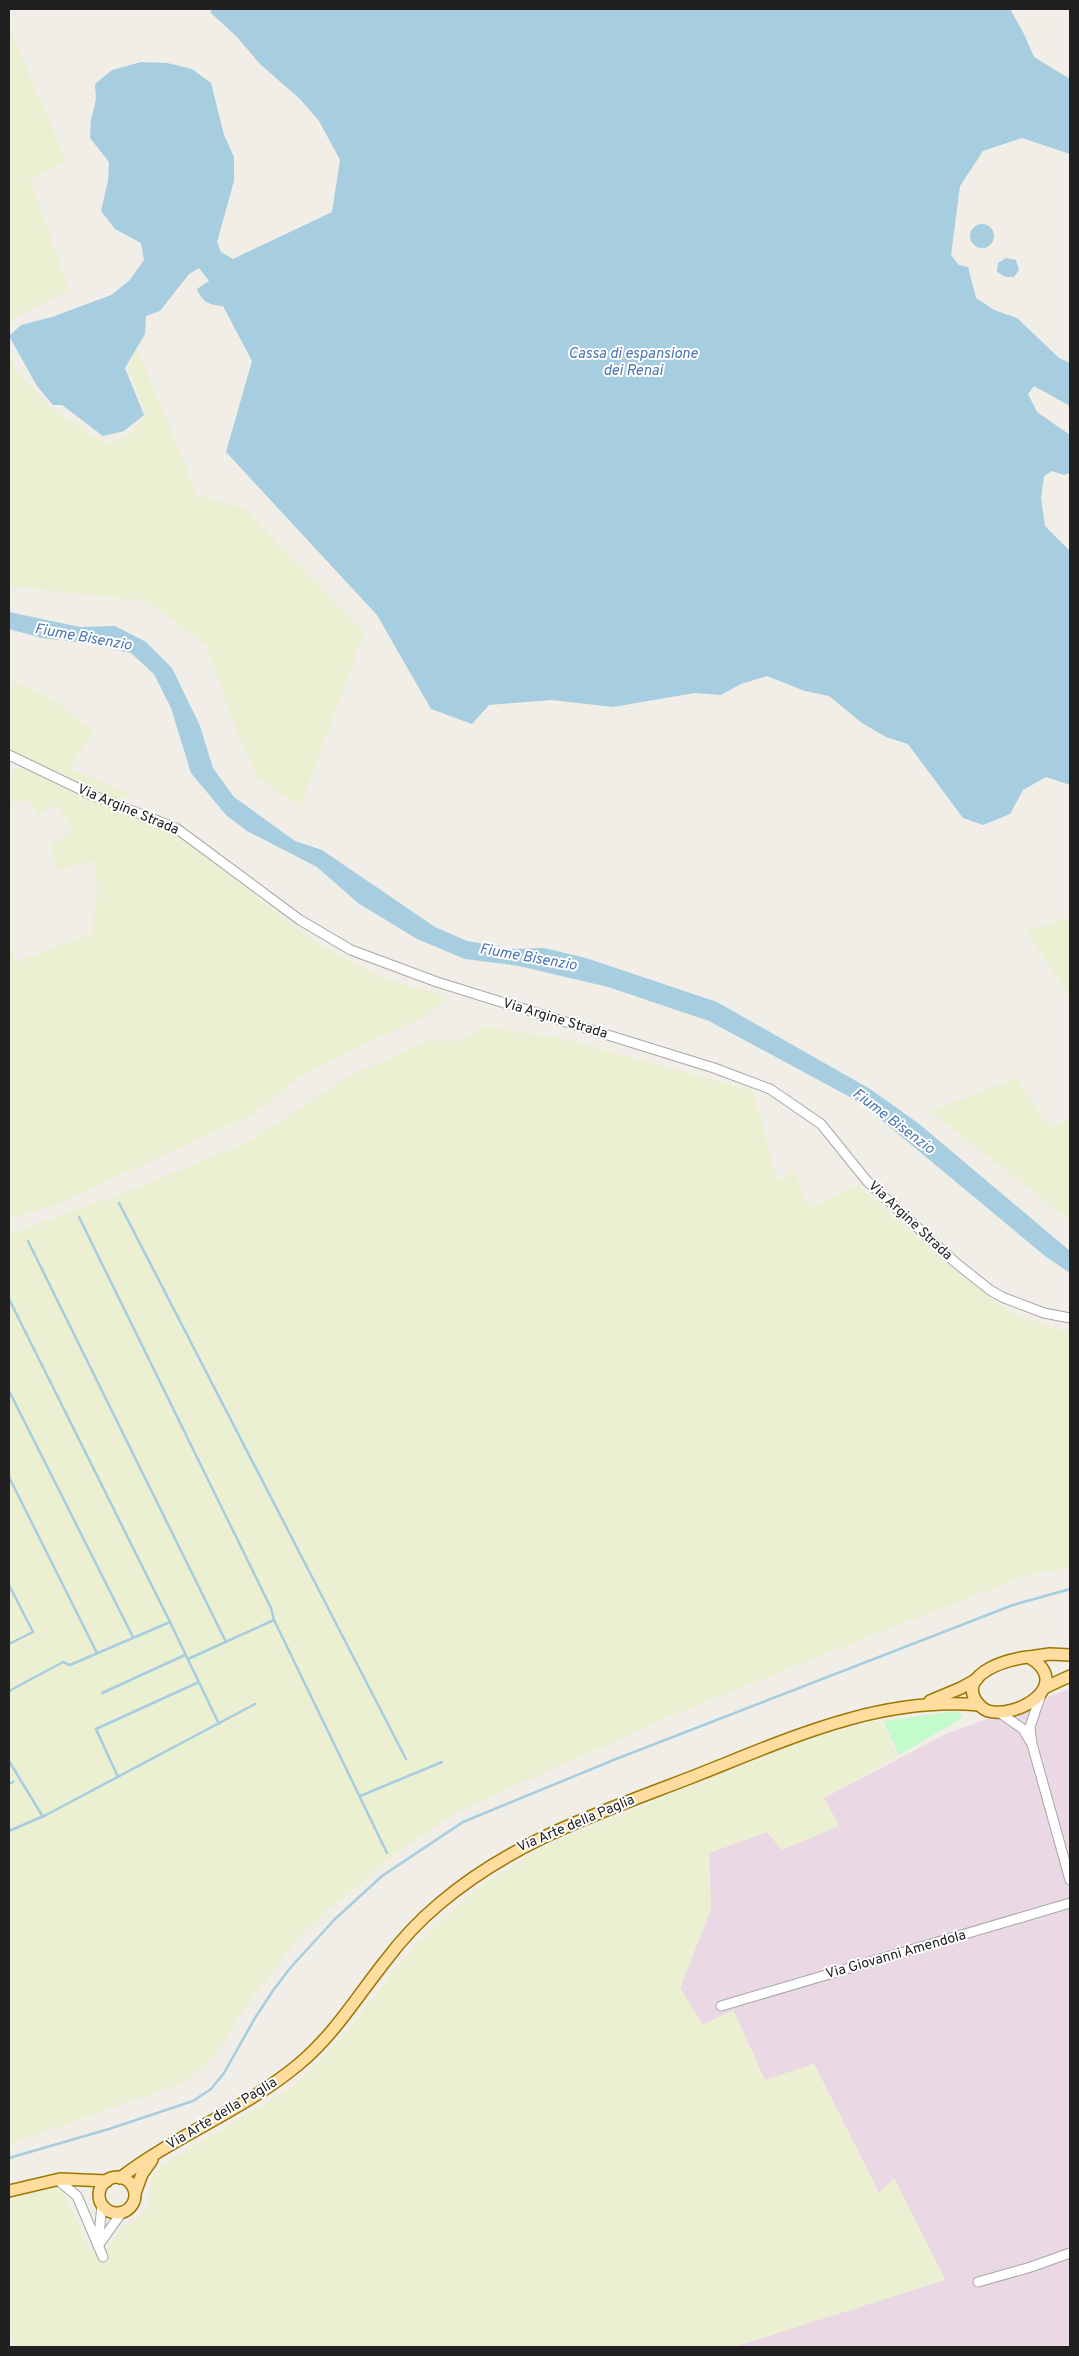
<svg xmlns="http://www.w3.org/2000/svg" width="1079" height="2356" font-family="Overpass,sans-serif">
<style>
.industrial{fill:#ead8e5}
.farmland{fill:#ebf0d2}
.park{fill:#c4fbcd}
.water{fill:#a6cde0}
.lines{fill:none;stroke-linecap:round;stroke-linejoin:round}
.stream{stroke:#a6cde0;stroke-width:2.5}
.minor-casing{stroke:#a7a7a7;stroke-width:11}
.major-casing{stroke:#9d7700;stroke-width:14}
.minor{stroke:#fff;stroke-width:9}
.major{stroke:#fedd9e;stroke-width:11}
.labels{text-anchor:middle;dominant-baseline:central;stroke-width:4;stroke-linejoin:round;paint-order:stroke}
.street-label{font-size:14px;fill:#202020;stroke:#fff}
.water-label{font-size:15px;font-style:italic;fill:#4975b4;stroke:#fff}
</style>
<rect width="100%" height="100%" fill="#f1eee7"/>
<path class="industrial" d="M 1070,1689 L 1070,2347 L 734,2347 L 945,2279 L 894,2179 L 879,2193 L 814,2064 L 765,2080 L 733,2010 L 703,2026 L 680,1988 L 711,1909 L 709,1853 L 767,1832 L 782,1849 L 839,1826 L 824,1798 L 946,1734 Z"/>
<g class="farmland">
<path d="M 9,27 L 66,161 L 30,179 L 69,290 L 9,320 Z"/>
<path d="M 137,349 L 198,496 L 244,508 L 364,633 L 300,807 L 258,778 L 232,719 L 207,646 L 147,601 L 9,586 L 9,353 L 16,370 L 49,407 L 108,445 L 130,433 L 147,415 L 128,369 Z"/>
<path d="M 18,682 L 57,701 L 93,732 L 69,768 L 128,793 L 122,811 L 169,829 L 310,939 L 380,977 L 447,997 L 427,1015 L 300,1076 L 255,1113 L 58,1204 L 9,1218 L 9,945 L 17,962 L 92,933 L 98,887 L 93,860 L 57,871 L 51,845 L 74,830 L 55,805 L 38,814 L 26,799 L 9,803 L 9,777 L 20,766 L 9,758 L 9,689 Z"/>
<path d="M 1070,918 L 1070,996 L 1026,931 Z"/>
<path d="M 485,1027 L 559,1038 L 753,1091 L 777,1180 L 795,1171 L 808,1208 L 857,1185 L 953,1269 L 1011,1313 L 1059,1330 L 1070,1331 L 1070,1568 L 1027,1575 L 850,1644 L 678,1713 L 463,1809 L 391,1857 L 305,1930 L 249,2002 L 213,2058 L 183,2083 L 9,2144 L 9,1234 L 132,1190 L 250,1141 L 346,1078 L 425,1041 L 460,1041 Z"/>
<path d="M 1016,1078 L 1050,1128 L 1070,1119 L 1070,1221 L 930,1111 Z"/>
<path d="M 879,1720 L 897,1756 L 824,1798 L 839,1826 L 782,1850 L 767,1832 L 709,1853 L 711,1909 L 680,1988 L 703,2025 L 733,2010 L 765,2080 L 814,2064 L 879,2193 L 894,2178 L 945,2280 L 734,2347 L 15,2347 L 9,2326 L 9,2199 L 54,2186 L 63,2191 L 90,2251 L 109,2247 L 120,2229 L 142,2215 L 149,2206 L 151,2178 L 162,2165 L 294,2086 L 340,2040 L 415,1945 L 481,1885 L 545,1846 L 793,1743 Z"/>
</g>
<path class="park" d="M 958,1711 L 962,1714 L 962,1718 L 899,1755 L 883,1721 Z"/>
<g class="water">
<path d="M 211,9 L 1010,9 L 1024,34 L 1034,57 L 1070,79 L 1070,154 L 1022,138 L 983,151 L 960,186 L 951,255 L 959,265 L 968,267 L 976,298 L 994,310 L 1017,318 L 1059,358 L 1070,363 L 1070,406 L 1034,386 L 1028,394 L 1037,412 L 1070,435 L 1070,473 L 1064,475 L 1052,471 L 1044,476 L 1041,498 L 1045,526 L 1070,551 L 1070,785 L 1046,777 L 1023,790 L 1010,814 L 983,825 L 963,818 L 908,744 L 886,737 L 862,723 L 829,696 L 805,691 L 767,676 L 741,684 L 721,695 L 695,693 L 613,707 L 552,700 L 489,705 L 472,724 L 431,709 L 377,615 L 226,452 L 252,361 L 223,306 C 209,305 202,302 197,289 L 209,281 L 199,268 L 189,274 L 160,311 L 146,316 L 145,334 L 125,368 L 144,415 L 124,431 L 103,436 L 62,405 L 53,405 L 37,386 L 9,336 L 21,325 L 52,317 L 111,295 L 129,281 L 144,260 L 141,243 L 115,229 L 101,211 L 108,181 L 109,162 L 90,138 L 91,120 L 96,99 L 95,84 L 112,70 L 141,62 L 167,63 L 192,69 L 211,83 L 224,135 L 234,157 L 234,181 L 217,242 L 221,252 L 233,259 L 332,212 L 340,160 L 319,121 L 300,99 L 260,64 L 237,37 L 211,13 Z"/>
<circle cx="982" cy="236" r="12"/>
<path d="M 1006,258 L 1016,260 L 1019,270 L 1014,277 L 1006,277 L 997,272 L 998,263 Z"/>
<path d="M 9,612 L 80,627 L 115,626 L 146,642 L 172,668 L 200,726 L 213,768 L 234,797 L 295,841 L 322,850 L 435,927 L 467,941 L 511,949 L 544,948 L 586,958 L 717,1002 L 870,1089 L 918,1123 L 1070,1251 L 1070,1273 L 1045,1256 L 861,1103 L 709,1021 L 608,987 L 519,966 L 465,959 L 417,939 L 358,903 L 317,867 L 247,831 L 226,815 L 191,773 L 171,708 L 154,674 L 131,653 L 85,643 L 42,638 L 9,629 Z"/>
</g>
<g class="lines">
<g class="stream">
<path d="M 119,1203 L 406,1759"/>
<path d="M 79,1217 L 271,1608 L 274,1620 L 387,1853"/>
<path d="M 28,1241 L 226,1642"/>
<path d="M 9,1299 L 170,1622 L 219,1724"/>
<path d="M 9,1391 L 133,1637"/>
<path d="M 9,1477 L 97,1653"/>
<path d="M 9,1585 L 33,1632 L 9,1644"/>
<path d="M 188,1659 L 274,1620"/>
<path d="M 9,1691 L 63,1662 L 70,1665 L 170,1622"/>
<path d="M 102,1693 L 185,1655"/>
<path d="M 9,1761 L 43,1817"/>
<path d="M 118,1777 L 96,1729 L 199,1682"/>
<path d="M 9,1784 L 13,1782"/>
<path d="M 360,1796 L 442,1762"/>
<path d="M 9,1831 L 46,1815 L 255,1704"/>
<path d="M 9,2158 L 109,2129 L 193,2101 L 211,2089 L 224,2073 L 255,2018 L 272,1992 L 291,1967 L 335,1919 L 382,1876 L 463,1822 L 616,1759 L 1013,1605 L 1070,1589"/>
</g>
<g class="minor-casing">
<g id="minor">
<path d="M 9,755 L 92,795 L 176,828 L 300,920 L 351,950 L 437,982 L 714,1068 L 770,1089 L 821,1124 L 867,1181 L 956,1263 L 990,1290 L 1002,1297 L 1044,1313 L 1070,1318"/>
<path d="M 1041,1694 L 1030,1727 L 1032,1744 L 1070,1880"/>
<path d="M 1000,1713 L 1023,1729 L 1030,1741"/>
<path d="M 721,2006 L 1070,1903"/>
<path d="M 58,2180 L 77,2196 L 103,2257"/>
<path d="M 98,2245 L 102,2205"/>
<path d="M 98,2246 L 122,2212"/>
<path d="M 978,2282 L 1031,2267 L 1070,2253"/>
</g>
</g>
<g class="major-casing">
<g id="major">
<path d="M 1029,1657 C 1074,1684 1019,1719 988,1711 C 982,1709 979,1705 976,1701 C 958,1673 1011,1658 1029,1657 Z"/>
<path d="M 1029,1657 L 1050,1654 L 1070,1655"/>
<path d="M 1046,1687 L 1070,1676"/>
<path d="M 930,1701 L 961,1688 L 977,1679"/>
<circle cx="117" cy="2195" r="18"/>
<path d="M 120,2178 C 176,2135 244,2110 299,2064 C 335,2034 358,1995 387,1959 C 402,1939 420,1920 439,1904 C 514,1840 602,1812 692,1777 C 784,1741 877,1696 979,1705"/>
<path d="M 9,2191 L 60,2179 L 107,2181"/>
<path d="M 135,2193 L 142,2174 L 152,2160"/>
</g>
</g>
<use href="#minor" class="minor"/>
<use href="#major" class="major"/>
</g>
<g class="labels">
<g class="street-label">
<text transform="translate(128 810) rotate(23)">Via Argine Strada</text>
<text transform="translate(555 1019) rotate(17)">Via Argine Strada</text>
<text transform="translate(910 1221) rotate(43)">Via Argine Strada</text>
<text transform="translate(576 1824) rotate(-23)">Via Arte della Paglia</text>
<text transform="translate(896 1955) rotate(-16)">Via Giovanni Amendola</text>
<text transform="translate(222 2114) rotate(-31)">Via Arte della Paglia</text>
</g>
<g class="water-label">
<text x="633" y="354">Cassa di espansione<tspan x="633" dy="17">dei Renai</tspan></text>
<text transform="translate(83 638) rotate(10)">Fiume Bisenzio</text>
<text transform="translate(528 958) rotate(10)">Fiume Bisenzio</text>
<text transform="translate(893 1122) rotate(37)">Fiume Bisenzio</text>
</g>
</g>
<rect width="1079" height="2356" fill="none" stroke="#202020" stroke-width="20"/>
</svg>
